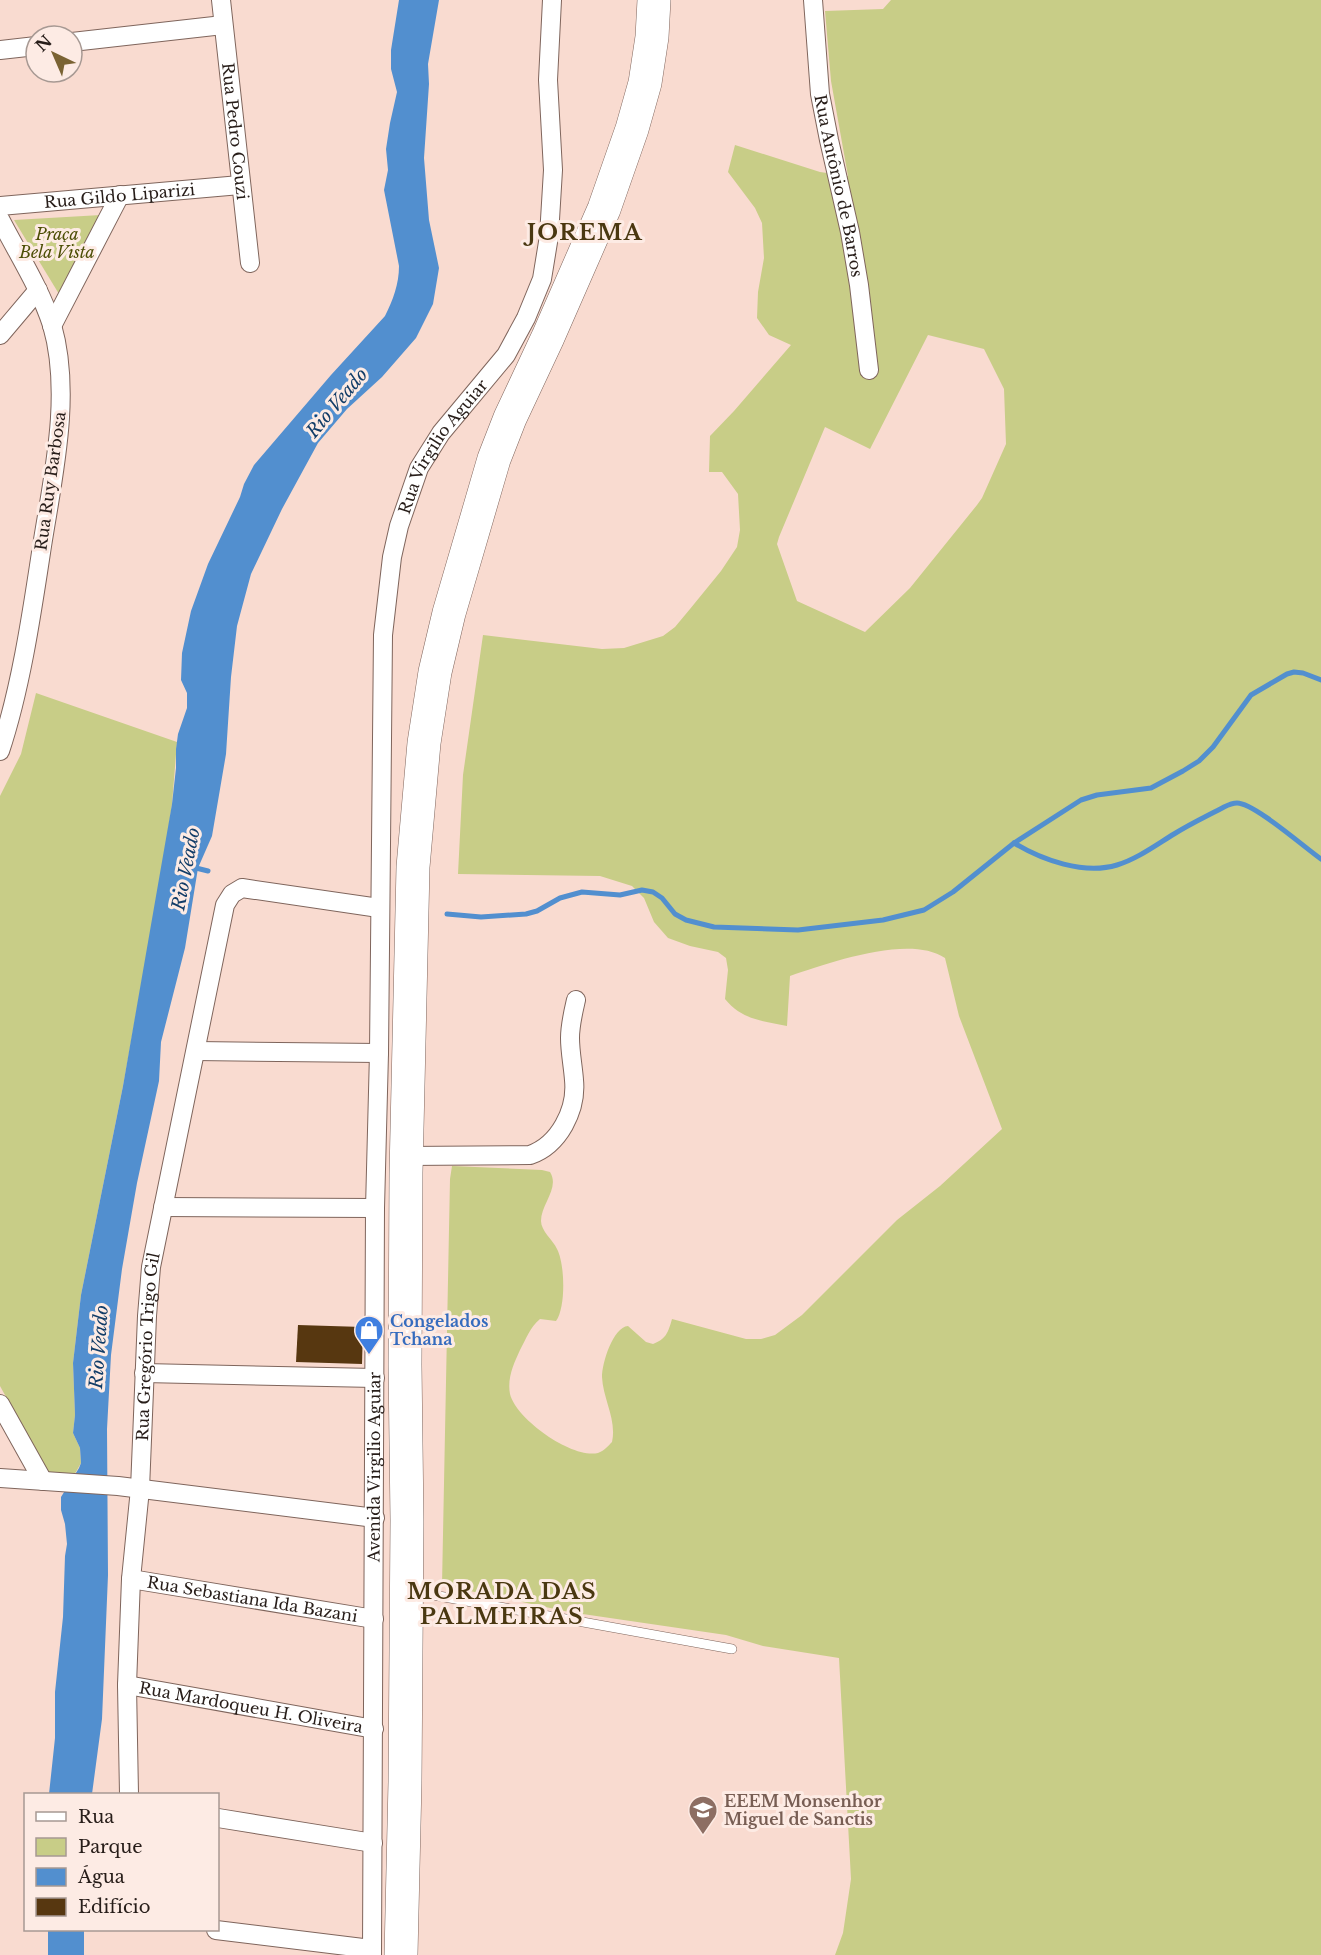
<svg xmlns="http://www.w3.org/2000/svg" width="1321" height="1955" font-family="'Libre Baskerville',serif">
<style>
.green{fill:#c8cd87;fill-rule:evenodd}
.water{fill:#528fcf}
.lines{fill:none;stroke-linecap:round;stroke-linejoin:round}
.stream{stroke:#528fcf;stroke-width:5}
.building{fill:#573710}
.lane-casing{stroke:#7f655c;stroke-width:10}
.street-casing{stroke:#7f655c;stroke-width:20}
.highway-casing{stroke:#7f655c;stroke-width:34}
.lane{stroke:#fff;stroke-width:9}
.street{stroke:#fff;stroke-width:18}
.highway{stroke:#fff;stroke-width:33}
.labels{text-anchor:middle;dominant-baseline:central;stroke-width:6;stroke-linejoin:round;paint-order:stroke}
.street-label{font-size:16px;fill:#271d19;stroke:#fdebe4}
.park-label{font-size:16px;font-style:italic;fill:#4c4e05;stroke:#fdebe4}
.shop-label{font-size:16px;font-weight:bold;fill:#366cbe;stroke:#fdebe4;text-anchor:start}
.education-label{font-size:16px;font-weight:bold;fill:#785e54;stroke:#fdebe4;text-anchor:start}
.water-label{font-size:18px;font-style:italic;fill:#123d68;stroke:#fdebe4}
.district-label{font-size:22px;font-weight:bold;letter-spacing:1.5px;fill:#4a3811;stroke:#fdebe4}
</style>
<rect width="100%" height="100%" fill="#f9dbd0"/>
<g class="green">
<path d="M 891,0 L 1321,0 L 1321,1955 L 835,1955 L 843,1933 L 851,1879 L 839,1658 L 763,1646 L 726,1635 L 569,1612 L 442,1585 L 450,1179 L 452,1166 L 542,1170 L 550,1172 C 560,1188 541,1204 541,1221 C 541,1231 553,1240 557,1249 C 565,1264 566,1307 556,1321 L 540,1319 C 530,1327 526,1339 520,1350 C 514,1363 507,1378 510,1394 C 516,1419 572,1459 598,1453 C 604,1451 608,1446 612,1442 C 617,1420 603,1399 602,1377 C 602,1363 613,1327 628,1326 L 646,1342 L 653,1344 C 666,1339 668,1333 672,1319 L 746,1339 L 761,1339 L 775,1335 L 802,1315 L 897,1220 L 940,1186 L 1002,1129 L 959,1016 L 945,958 C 909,934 829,963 790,976 L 787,1026 C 763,1021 742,1020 725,999 L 728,970 L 726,958 L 718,952 L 690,946 L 668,938 L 654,922 L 644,898 L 632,886 L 600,876 L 458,874 L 463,775 L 483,635 L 602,649 L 624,648 L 663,636 L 675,627 L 690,609 L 721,571 L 737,547 L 740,530 L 738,494 L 722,472 L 709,472 L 710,436 L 734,411 L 791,345 L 769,335 L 757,318 L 758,292 L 764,258 L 762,223 L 755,208 L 728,172 L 735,145 L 820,172 L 848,176 L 831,81 L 825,11 L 883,9 ZM 928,335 L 984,349 L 1004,389 L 1006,444 L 982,498 L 977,505 L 910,588 L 865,632 L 797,601 L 777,544 L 779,537 L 825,427 L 870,449 Z"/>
<path d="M 101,215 L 59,294 L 14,220 Z"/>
<path d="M 36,693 L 177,742 L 172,804 L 164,859 L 123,1086 L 81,1295 L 73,1363 L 75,1415 L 73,1433 L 80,1448 L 81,1463 L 68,1486 L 54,1484 L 0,1386 L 0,796 L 21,754 Z"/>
</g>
<g class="water">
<path d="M 399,0 L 439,0 L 428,64 L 429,84 L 424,158 L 429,220 L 439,268 L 433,304 L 416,338 L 382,377 L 347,409 L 318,443 L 282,509 L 251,574 L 237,626 L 231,677 L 226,754 L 212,836 L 198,868 L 185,948 L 161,1042 L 159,1081 L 137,1183 L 122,1269 L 111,1355 L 107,1429 L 108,1575 L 102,1719 L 92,1794 L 49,1794 L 55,1738 L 55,1692 L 63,1617 L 65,1556 L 67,1544 L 65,1524 L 61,1510 L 61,1497 L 79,1468 L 81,1463 L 80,1448 L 73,1433 L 75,1415 L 73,1363 L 81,1295 L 123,1086 L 172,804 L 176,768 L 176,749 L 178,734 L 187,708 L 187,693 L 181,680 L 182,653 L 191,611 L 208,564 L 240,497 L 244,484 L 254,465 L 331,375 L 385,316 C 393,300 399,284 399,266 L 384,190 L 388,170 L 386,149 L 390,123 L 397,92 L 391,69 L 391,50 Z"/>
<rect x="48" y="1930" width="36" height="25"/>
</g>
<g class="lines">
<g class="stream">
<path d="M 1014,843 C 1042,860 1084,875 1117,865 C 1137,859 1156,845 1174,834 C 1190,824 1207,816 1224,807 C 1228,805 1232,803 1237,803 C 1254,803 1304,847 1321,859"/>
<path d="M 192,867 L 208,871"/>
<path d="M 447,914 L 481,917 L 526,914 L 537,911 L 560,898 L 582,892 L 620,895 L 642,890 L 653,892 L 662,898 L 675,914 L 686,920 L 714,927 L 798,930 L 883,920 L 924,910 L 953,892 L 1014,843 L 1081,800 L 1097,795 L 1151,788 L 1183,771 L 1199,761 L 1213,747 L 1251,695 L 1287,674 L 1294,672 L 1303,673 L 1321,680"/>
</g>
</g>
<path class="building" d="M 298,1325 L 363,1327 L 362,1364 L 296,1362 Z"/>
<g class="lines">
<g class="lane-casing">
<path id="lane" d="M 411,1591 L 732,1649"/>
</g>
<g class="street-casing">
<g id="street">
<path id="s1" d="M 221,0 L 250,263"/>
<path id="s2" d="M 813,0 L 820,94 L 829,140 L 850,232 L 859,285 L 869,370"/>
<path d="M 72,42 L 223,25"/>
<path d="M 0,50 L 36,46"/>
<path id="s3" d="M 0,206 L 240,185"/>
<path d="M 0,219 C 18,254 40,288 52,325 C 72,394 53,476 42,546 C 32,612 21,688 0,751"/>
<path d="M 52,326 L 120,195"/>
<path d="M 0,335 L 38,290"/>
<path d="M 196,1051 L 379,1053"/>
<path d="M 406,1156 L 530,1155 C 559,1145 577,1110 574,1080 C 573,1066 570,1052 570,1038 C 570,1025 573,1013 576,1000"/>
<path d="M 163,1207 L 375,1208"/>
<path d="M 144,1373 L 375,1378"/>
<path d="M 0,1404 L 43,1481"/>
<path d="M 0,1478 L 118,1486 L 375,1518"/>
<path id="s4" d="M 131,1579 L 374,1619"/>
<path id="s5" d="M 127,1685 L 374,1729"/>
<path id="s6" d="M 129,1794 L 127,1685 L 131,1579 L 140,1489 L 147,1316 L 151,1267 L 225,905 L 232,894 L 242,888 L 379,908"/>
<path d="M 218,1818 L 373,1843"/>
<path d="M 216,1930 L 371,1949"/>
<path id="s7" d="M 372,1955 L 375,1208 L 379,1053 L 383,635 L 392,557 L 399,526 L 419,468 L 441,433 L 506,355 L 526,318 L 542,279 L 549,236 L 553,170 L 548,80 L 552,0"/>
</g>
</g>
<g class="highway-casing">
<path id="highway" d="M 401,1955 L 405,1782 L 407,1521 L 405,1365 L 406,1173 L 413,867 L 424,743 L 435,672 L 449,613 L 494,459 L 510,418 L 548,337 L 604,209 L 632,129 L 645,83 L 652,37 L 654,0"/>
</g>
<use href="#lane" class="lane"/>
<use href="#street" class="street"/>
<use href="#highway" class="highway"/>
</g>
<defs>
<g id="shop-pin" transform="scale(1.5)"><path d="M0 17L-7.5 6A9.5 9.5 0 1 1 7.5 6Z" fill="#3f7fe0" stroke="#fdebe4"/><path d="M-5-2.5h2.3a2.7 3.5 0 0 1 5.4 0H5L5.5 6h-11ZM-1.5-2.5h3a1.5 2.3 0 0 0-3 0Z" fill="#fff"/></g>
<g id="school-pin" transform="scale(1.5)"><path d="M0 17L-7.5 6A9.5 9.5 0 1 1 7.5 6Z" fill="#8d6e63" stroke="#fdebe4"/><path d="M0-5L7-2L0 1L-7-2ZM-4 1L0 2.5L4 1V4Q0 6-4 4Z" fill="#fff"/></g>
</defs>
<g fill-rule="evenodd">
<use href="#shop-pin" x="369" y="1330"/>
<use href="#school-pin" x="703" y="1810"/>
</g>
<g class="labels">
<g class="street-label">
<text stroke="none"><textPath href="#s1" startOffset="132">Rua Pedro Couzi</textPath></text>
<text stroke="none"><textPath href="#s2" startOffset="188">Rua Antônio de Barros</textPath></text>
<text stroke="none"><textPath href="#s3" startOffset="120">Rua Gildo Liparizi</textPath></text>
<text stroke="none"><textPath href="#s7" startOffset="1522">Rua Virgilio Aguiar</textPath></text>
<text transform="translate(50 481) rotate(-82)">Rua Ruy Barbosa</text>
<text stroke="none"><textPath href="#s6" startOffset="448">Rua Gregório Trigo Gil</textPath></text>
<text stroke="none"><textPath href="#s7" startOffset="488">Avenida Virgilio Aguiar</textPath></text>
<text stroke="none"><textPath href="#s4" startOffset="123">Rua Sebastiana Ida Bazani</textPath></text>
<text stroke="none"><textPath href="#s5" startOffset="126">Rua Mardoqueu H. Oliveira</textPath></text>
</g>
<g class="park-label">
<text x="57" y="234">Praça<tspan x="57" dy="18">Bela Vista</tspan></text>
</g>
<g class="shop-label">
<text x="390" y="1321">Congelados<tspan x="390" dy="18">Tchana</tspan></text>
</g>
<g class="education-label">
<text x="724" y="1801">EEEM Monsenhor<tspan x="724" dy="18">Miguel de Sanctis</tspan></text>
</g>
<g class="water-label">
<text transform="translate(337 403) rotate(-50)">Rio Veado</text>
<text transform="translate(186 869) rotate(-79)">Rio Veado</text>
<text transform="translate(99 1347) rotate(-86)">Rio Veado</text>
</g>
<g class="district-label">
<text x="585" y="232">JOREMA</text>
<text x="502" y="1591">MORADA DAS<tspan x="502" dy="25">PALMEIRAS</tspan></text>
</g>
</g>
<rect x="24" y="1793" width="195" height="138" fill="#fdebe4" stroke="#a79993" stroke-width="1.5"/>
<rect x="36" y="1812" width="30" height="9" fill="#ffffff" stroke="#a79993" stroke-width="1.5"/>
<text x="78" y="1823" font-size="18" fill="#271d19">Rua</text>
<rect x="36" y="1838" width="30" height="18" fill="#c8cd87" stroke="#a79993" stroke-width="1.5"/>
<text x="78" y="1853" font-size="18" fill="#271d19">Parque</text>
<rect x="36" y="1868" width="30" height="18" fill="#528fcf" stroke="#a79993" stroke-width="1.5"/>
<text x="78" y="1883" font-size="18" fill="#271d19">Água</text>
<rect x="36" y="1898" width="30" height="18" fill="#573710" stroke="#a79993" stroke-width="1.5"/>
<text x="78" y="1913" font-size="18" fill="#271d19">Edifício</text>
<g transform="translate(54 54) rotate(316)"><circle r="28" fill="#fdebe4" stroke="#a79993" stroke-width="1.5"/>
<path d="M0-4.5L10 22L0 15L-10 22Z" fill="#7a6333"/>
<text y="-9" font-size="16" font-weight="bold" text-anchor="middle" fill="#271d19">N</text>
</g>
</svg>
